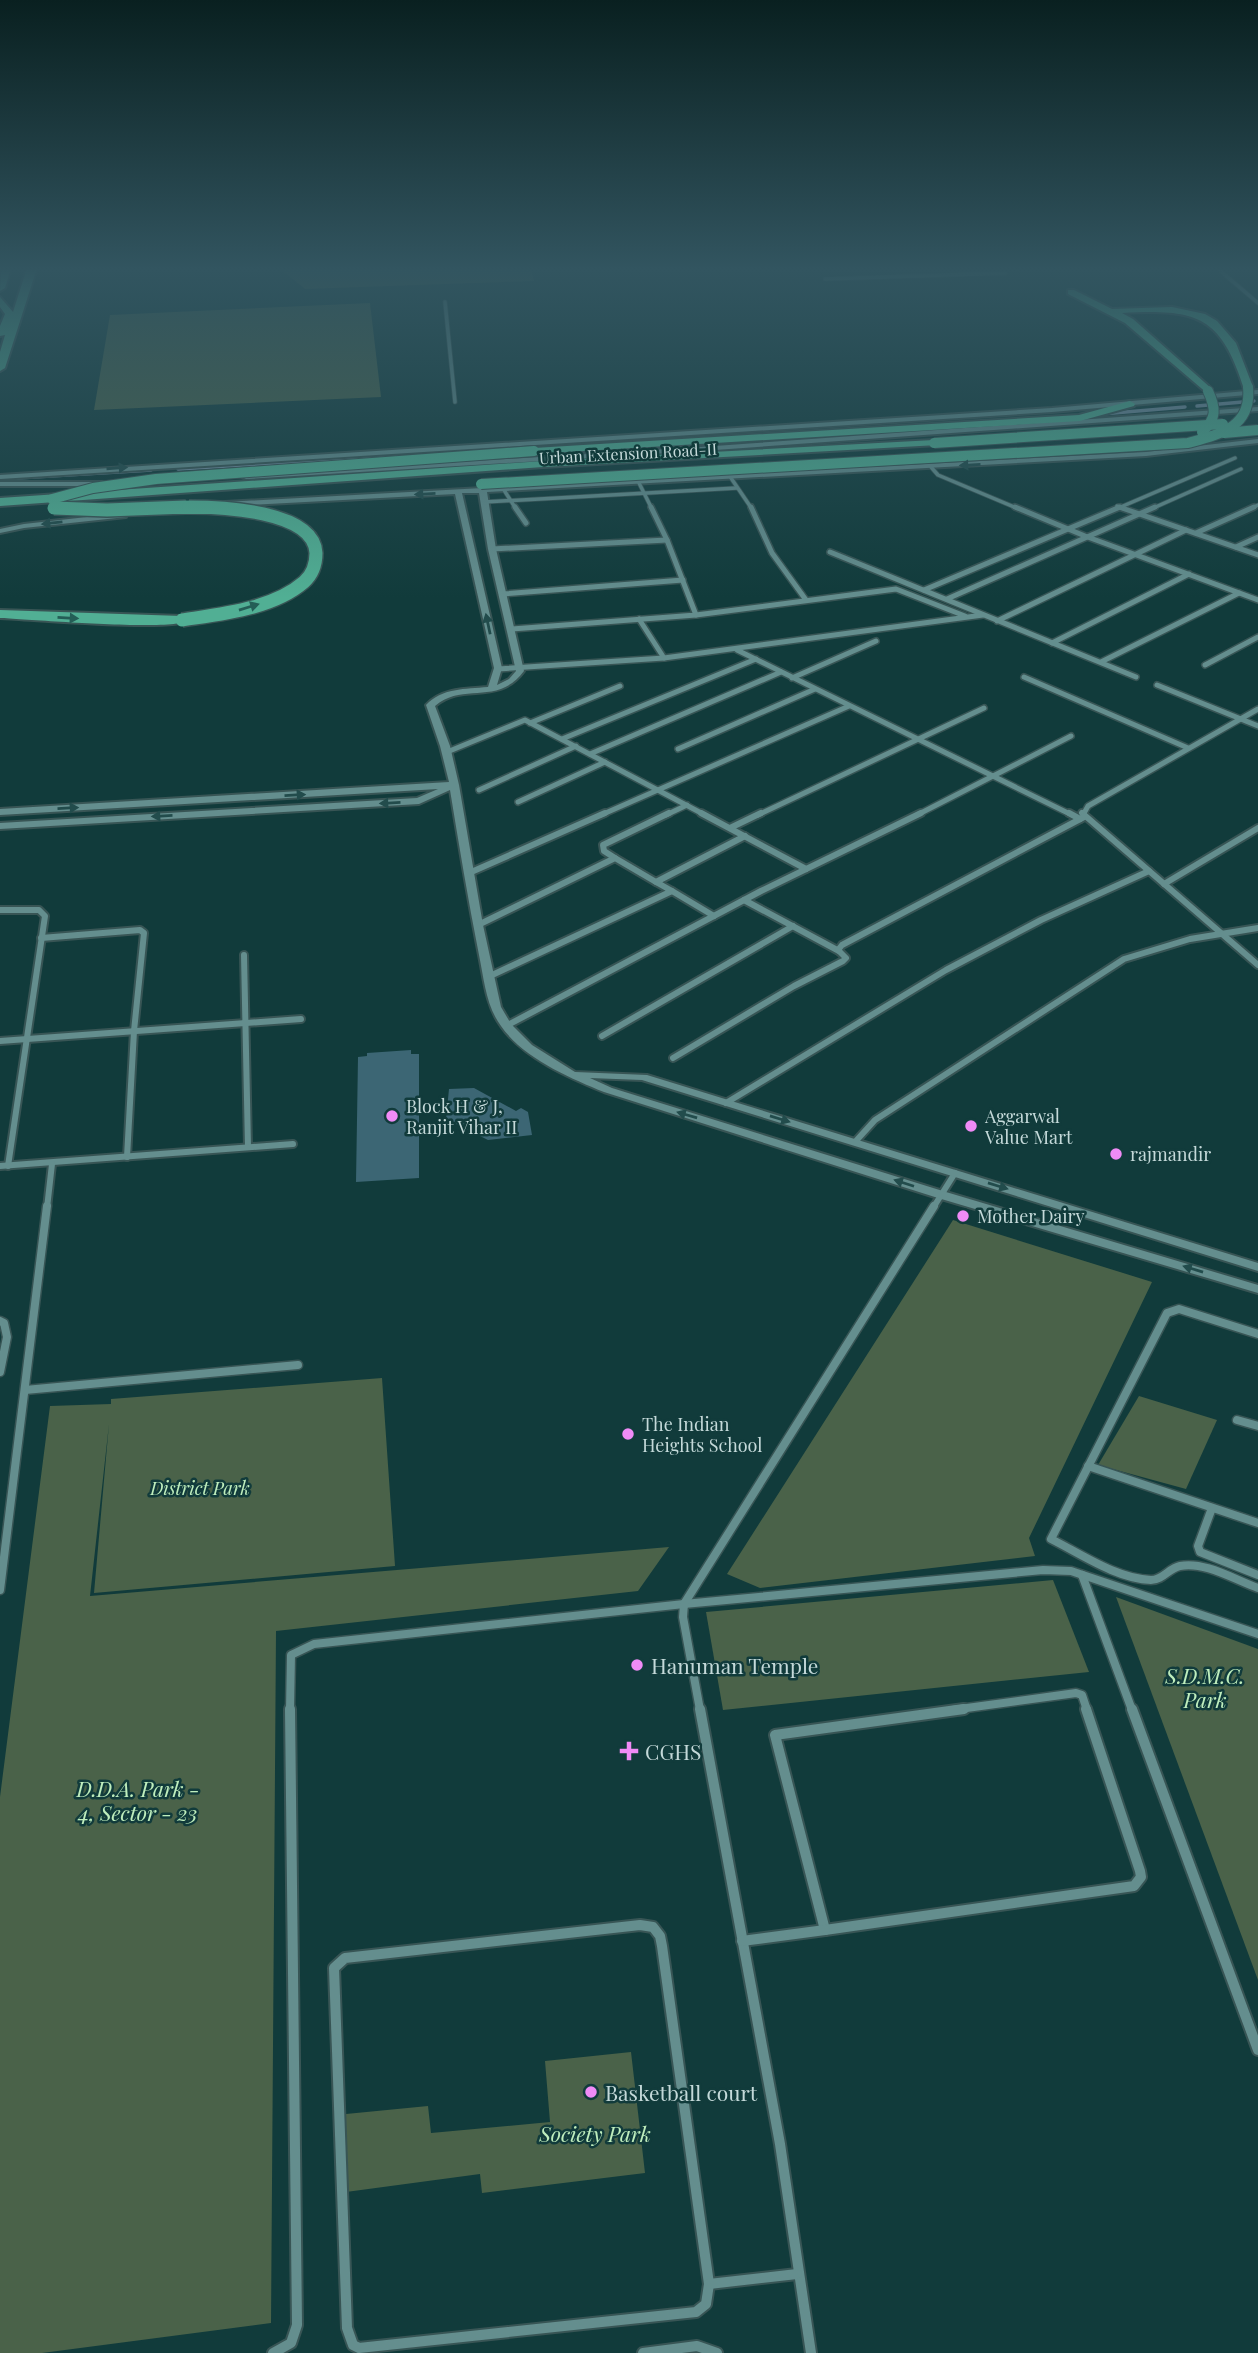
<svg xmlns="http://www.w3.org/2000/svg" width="1258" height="2353" font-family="'Playfair Display',serif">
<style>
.green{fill:#4a6249}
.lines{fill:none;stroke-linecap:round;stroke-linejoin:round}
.stream{stroke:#738c9e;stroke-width:3.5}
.building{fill:#3c6674}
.pedestrian-casing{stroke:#385555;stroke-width:5}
.minor-far4-casing{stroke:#385555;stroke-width:5}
.minor-far3-casing{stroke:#385555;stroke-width:8}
.minor-far2-casing{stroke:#385555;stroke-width:10}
.minor-far1-casing{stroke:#385555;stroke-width:11}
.minor-casing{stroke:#385555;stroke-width:14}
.tertiary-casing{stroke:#385555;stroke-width:4}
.trunk-casing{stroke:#385555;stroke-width:4}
.pedestrian{stroke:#648e8e;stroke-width:3.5}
.minor-far4{stroke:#648e8e;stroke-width:3.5}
.minor-far3{stroke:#648e8e;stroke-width:5}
.minor-far2{stroke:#648e8e;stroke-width:6}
.minor-far1{stroke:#648e8e;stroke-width:8}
.minor{stroke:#648e8e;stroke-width:10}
.tertiary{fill:#648e8e;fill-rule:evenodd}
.trunk{fill:#51af94;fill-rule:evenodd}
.trunk-bridge-far1-casing{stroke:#385555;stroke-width:12;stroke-linecap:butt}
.trunk-bridge-casing{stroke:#385555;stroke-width:16;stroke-linecap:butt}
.trunk-bridge-far1{stroke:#51af94;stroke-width:10}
.trunk-bridge{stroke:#51af94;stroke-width:13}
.oneway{fill:#224c4c}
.oneway2{fill:#245e56}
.poi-dot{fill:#f08bf6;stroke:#113b3b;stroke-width:2.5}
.labels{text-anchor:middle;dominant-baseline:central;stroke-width:5;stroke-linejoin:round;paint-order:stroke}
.far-street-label{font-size:16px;fill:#c4d9d9;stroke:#113b3b}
.poi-label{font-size:18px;fill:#c4d9d9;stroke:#113b3b;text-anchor:start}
.park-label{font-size:18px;font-style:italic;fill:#bfeebd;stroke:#113b3b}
.near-poi-label{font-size:21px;fill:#c4d9d9;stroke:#113b3b;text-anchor:start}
.near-park-label{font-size:21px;font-style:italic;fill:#bfeebd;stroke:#113b3b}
</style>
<rect width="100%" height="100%" fill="#113b3b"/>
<g class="green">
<path d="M 279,268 L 531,268 L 534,281 L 305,289 Z"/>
<path d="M 370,303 L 381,397 L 94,410 L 110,315 Z"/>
<path d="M 953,1220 L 1152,1282 L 1029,1538 L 1035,1556 L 760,1588 L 727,1574 Z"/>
<path d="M 382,1378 L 395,1566 L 94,1593 L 109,1424 L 90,1596 L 669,1547 L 638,1591 L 276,1631 L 271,2323 L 42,2353 L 0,2353 L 0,1797 L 50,1406 L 111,1404 L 111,1399 Z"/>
<path d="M 1139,1396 L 1217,1420 L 1186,1489 L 1098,1465 Z"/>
<path d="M 1053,1580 L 1089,1672 L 723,1710 L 706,1612 Z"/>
<path d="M 1116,1597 L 1258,1649 L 1258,1980 Z"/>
<path d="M 631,2052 L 645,2173 L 482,2193 L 480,2174 L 346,2192 L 346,2114 L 428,2106 L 431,2133 L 550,2122 L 545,2061 Z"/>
</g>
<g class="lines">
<g class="stream">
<path d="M 1197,406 L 1254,401"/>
<path d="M 1102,414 L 1185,407"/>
<path d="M 529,448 L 665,440"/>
<path d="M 178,469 L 407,455"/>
<path d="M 0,479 L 151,470"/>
</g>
</g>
<g class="building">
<path d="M 411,1050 L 411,1054 L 419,1054 L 419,1178 L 356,1182 L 358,1057 L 367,1056 L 367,1053 Z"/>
<path d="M 474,1088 L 516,1111 L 521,1108 L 528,1112 L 532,1135 L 488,1140 L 446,1119 L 449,1089 Z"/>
</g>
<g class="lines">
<g class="pedestrian-casing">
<path id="pedestrian" d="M 445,302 L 455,402"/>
</g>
<g class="minor-far4-casing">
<g id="minor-far4">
<path d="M 1217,268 L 1258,303"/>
<path d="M 825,279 L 1005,273"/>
<path d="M 931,467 L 938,475 L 1019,509"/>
<path d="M 731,478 L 752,509"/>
<path d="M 639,483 L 652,509"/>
<path d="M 504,490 L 516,509"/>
<path d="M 484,502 L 737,488"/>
<path d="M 1117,506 L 1124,509"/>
<path d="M 1116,509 L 1235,458"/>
<path d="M 1151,509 L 1241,469"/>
<path d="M 1250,509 L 1258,505"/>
</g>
</g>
<g class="minor-far3-casing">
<g id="minor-far3">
<path d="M 515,507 L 526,523"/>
<path d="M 751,507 L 772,553 L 806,600"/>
<path d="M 1015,507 L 1085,536 L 1258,600"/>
<path d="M 1119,507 L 1258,555"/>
<path d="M 1196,533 L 1254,507"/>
<path d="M 1236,547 L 1258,537"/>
<path d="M 492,549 L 667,540"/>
<path d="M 830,552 L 1136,677"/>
<path d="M 924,590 L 1120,507"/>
<path d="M 503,594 L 683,580"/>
<path d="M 947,599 L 1155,507"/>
<path d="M 696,615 L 896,589 L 965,616"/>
<path d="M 639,619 L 664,658 L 983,615"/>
<path d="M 997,621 L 1186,530"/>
<path d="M 512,629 L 696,615 L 667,540 L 651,507"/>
<path d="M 1052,643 L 1189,574"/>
<path d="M 737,650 L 1072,815"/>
<path d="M 1101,662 L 1239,593"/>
<path d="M 1205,665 L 1258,637"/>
<path d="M 498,669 L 664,658"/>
<path d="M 1024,677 L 1188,748"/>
<path d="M 792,678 L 876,641"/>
<path d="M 1157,685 L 1258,726"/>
<path d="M 530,723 L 620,686"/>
<path d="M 562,739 L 756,659"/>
<path d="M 678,749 L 815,689"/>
<path d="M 447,752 L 525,720 L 705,815"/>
<path d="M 590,754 L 781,672"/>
<path d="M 479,790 L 576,746"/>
<path d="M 518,802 L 605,762"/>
<path d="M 601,815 L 849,706"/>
<path d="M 666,815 L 687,805"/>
<path d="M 758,815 L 984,708"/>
<path d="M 917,815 L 1071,736"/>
<path d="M 1083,815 L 1088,806 L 1258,709"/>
</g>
</g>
<g class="minor-far2-casing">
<g id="minor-far2">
<path d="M 701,813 L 806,869"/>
<path d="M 1069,813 L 1080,819"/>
<path d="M 1082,813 L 1258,965"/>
<path d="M 730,828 L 761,813"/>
<path d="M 615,858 L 604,851 L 603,845 L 669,813"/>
<path d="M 469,873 L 605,813"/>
<path d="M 1164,884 L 1258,828"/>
<path d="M 672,891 L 714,916"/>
<path d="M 744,900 L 839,951"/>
<path d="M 0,910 L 39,910 L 45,916 L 8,1166"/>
<path d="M 478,925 L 615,858 L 656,882"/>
<path d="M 41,938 L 140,930 L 144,933 L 134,1031 L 127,1157"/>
<path d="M 244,955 L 248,1147"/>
<path d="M 490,976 L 672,891 L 656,882 L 745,836"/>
<path d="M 506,1026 L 761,891 L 921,813"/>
<path d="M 602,1036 L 793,926"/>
<path d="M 0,1041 L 301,1019"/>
<path d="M 673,1058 L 794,986 L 843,961 L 846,958 L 838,950 L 842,945 L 1084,817"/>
<path d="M 726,1103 L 946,970 L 1041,920 L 1149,871"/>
<path d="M 855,1142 L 875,1120 L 1124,959 L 1190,939 L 1258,928"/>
<path d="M 0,1166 L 293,1144"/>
<path d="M 47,1208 L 52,1164"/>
<path d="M 933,1208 L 955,1173"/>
</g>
</g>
<g class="minor-far1-casing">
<g id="minor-far1">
<path d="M 0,1321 L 4,1323 L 7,1337 L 0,1372"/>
<path d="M 1258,1334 L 1179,1309 L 1167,1313 L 1051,1539 C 1081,1554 1117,1579 1151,1580 C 1163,1580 1169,1568 1180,1566 C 1205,1561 1235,1580 1258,1588"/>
<path d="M 25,1390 L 298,1365"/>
<path d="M 1237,1420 L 1258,1426"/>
<path d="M 1088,1466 L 1258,1523"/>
<path d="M 1212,1508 L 1198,1546 L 1200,1552 L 1258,1575"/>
<path d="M 1082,1575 L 1132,1710"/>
<path d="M 0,1590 L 47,1206"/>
<path d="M 290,1710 L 291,1655 L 314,1644 L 684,1604 L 1043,1570 L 1071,1571 L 1258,1634"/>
<path d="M 700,1710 L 683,1617 L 684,1604 L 934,1206"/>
<path d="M 952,1710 L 1076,1693 L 1082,1695 L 1087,1710"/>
</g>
</g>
<g class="minor-casing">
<g id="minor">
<path d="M 700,1709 L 780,2144 L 811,2353"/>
<path d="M 1132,1709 L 1258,2050"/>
<path d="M 640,1925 L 653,1927 L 660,1936 L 662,1946 L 709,2284 L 706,2304 L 696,2312 L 359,2348 L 353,2345 L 347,2328 L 334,1968 L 345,1958 Z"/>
<path d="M 825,1930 L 775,1735 L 964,1709"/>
<path d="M 825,1930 L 1134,1886 L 1141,1877 L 1140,1871 L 1086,1709"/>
<path d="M 742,1941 L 825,1930"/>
<path d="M 709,2284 L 797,2274"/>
<path d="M 273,2353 L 291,2343 L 297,2325 L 290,1709"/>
<path d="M 643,2353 L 697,2346 L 717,2353"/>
</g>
</g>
<g class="tertiary-casing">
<g id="tertiary">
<path d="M 1258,390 L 1258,394 L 1052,412 L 0,479 L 0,475 L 1052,408 Z"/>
<path d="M 1258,407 L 1258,411 L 701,451 L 246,479 L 242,477 L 246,475 L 701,447 Z"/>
<path d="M 1258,439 L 1258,443 L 1146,456 L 487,492 L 496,549 L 524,671 C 497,707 464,681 435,706 L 450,746 L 459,785 L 483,925 L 501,1007 L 511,1024 L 532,1045 L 575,1072 L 647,1075 L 1258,1263 L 1258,1271 L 642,1080 L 590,1078 L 612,1088 L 946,1192 L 1258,1285 L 1258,1293 L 938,1198 L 604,1092 C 570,1078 523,1058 501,1026 C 486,1006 484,979 479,955 C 468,900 459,845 450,790 L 419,804 L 0,829 L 0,823 L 417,798 L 438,789 L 0,815 L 0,809 L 449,782 L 440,746 L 426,705 C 442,688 465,689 488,687 L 494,668 L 455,494 L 228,506 L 225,506 L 225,502 L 1146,452 ZM 462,493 L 479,493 L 488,549 L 516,671 L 509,679 L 497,685 L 502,668 Z"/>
<path d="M 0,482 L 102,482 L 106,484 L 102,486 L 0,486 Z"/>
<path d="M 123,513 L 126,513 L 126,517 L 24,528 L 0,533 L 0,529 L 24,524 Z"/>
</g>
</g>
<g class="trunk-casing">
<g id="trunk">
<path d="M 1,268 L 11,268 L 5,288 L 0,291 Z"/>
<path d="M 27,268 L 37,268 L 5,368 L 0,371 L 0,352 L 5,335 L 0,336 L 0,326 L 5,314 L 0,307 L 0,297 L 13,312 Z"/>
<path d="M 1068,290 L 1074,290 L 1112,309 L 1172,307 L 1205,314 L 1217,321 L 1236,343 L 1253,387 L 1244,389 C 1221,315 1196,309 1122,313 L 1133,319 L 1212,389 L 1212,393 L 1208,394 L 1125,323 L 1068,294 Z"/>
<path d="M 1130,401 L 1135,404 L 1134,406 L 1080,421 L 534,454 L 528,451 L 534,448 L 1079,415 Z"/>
<path d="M 934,440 L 938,441 L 938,445 L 543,467 L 0,506 L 0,498 L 543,461 Z"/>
<path d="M 0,610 L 182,616 L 189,620 C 175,632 28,619 0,618 Z"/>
</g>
</g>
<use href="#pedestrian" class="pedestrian"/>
<use href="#minor-far4" class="minor-far4"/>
<use href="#minor-far3" class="minor-far3"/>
<use href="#minor-far2" class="minor-far2"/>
<use href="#minor-far1" class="minor-far1"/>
<use href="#minor" class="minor"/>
<use href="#tertiary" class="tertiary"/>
<use href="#trunk" class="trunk"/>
<g class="trunk-bridge-far1-casing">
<g id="trunk-bridge-far1">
<path d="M 1202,432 C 1217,419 1216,408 1208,391"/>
<path d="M 1224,433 L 1258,430"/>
<path d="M 934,443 L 1223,424"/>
<path d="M 481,484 L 1188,443 C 1221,434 1252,427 1248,387"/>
<path d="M 52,499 L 93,488 L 156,479 L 534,451"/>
<path d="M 54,508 L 61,509"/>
<path d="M 144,509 L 229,509"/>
</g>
</g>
<g class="trunk-bridge-casing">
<g id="trunk-bridge">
<path d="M 54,508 L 107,510 L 186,507"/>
<path d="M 182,620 C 221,614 273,609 304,582 C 313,574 316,565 316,553 C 314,510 219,507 189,507"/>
</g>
</g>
<use href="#trunk-bridge-far1" class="trunk-bridge-far1"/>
<use href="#trunk-bridge" class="trunk-bridge"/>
</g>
<defs><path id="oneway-solid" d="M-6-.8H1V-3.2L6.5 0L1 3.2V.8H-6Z" transform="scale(1.75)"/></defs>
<g class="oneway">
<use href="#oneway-solid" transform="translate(970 465) rotate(177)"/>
<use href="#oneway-solid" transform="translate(117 468) rotate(-4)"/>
<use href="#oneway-solid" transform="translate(425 494) rotate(177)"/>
<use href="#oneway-solid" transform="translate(52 523) rotate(174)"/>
<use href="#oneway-solid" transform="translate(488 624) rotate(-102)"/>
<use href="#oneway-solid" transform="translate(295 795) rotate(-3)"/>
<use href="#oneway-solid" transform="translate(390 803) rotate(177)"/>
<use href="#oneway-solid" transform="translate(68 808) rotate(-3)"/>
<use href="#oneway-solid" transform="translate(162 816) rotate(177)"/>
<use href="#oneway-solid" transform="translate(687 1115) rotate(-164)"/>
<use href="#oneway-solid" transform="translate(780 1119) rotate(17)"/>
<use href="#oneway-solid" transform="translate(904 1183) rotate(-162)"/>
<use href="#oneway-solid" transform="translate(998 1186) rotate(17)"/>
<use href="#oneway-solid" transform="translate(1193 1269) rotate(-163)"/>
</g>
<g class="oneway2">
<use href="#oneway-solid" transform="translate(249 607) rotate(-17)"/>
<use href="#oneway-solid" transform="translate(68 618) rotate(3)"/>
</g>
<linearGradient id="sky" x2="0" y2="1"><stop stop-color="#092020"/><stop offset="0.45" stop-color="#325560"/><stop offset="1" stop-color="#325560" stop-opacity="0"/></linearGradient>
<rect width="1258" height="598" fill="url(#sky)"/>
<g class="poi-dot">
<circle cx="392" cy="1116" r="7"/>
<circle cx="971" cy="1126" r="7"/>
<circle cx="1116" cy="1154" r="7"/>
<circle cx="963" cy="1216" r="7"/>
<circle cx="628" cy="1434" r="7"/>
<circle cx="637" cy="1665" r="7"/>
<path d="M625.5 1740.5h7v7h7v7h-7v7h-7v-7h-7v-7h7z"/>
<circle cx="591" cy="2092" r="7"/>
</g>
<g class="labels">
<g class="far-street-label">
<text transform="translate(628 453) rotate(-3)">Urban Extension Road-II</text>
</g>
<g class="poi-label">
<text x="406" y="1106">Block H &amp; J,<tspan x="406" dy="21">Ranjit Vihar II</tspan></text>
<text x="985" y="1116">Aggarwal<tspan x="985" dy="21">Value Mart</tspan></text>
<text x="1130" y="1154">rajmandir</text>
<text x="977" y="1216">Mother Dairy</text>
<text x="642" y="1424">The Indian<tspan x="642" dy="21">Heights School</tspan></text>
</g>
<g class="park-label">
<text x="200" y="1488">District Park</text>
</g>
<g class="near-poi-label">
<text x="651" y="1665">Hanuman Temple</text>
<text x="645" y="1751">CGHS</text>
<text x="605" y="2092">Basketball court</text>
</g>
<g class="near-park-label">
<text x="1205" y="1675">S.D.M.C.<tspan x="1205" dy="24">Park</tspan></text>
<text x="138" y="1788">D.D.A. Park -<tspan x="138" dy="24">4, Sector - 23</tspan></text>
<text x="595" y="2133">Society Park</text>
</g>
</g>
</svg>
